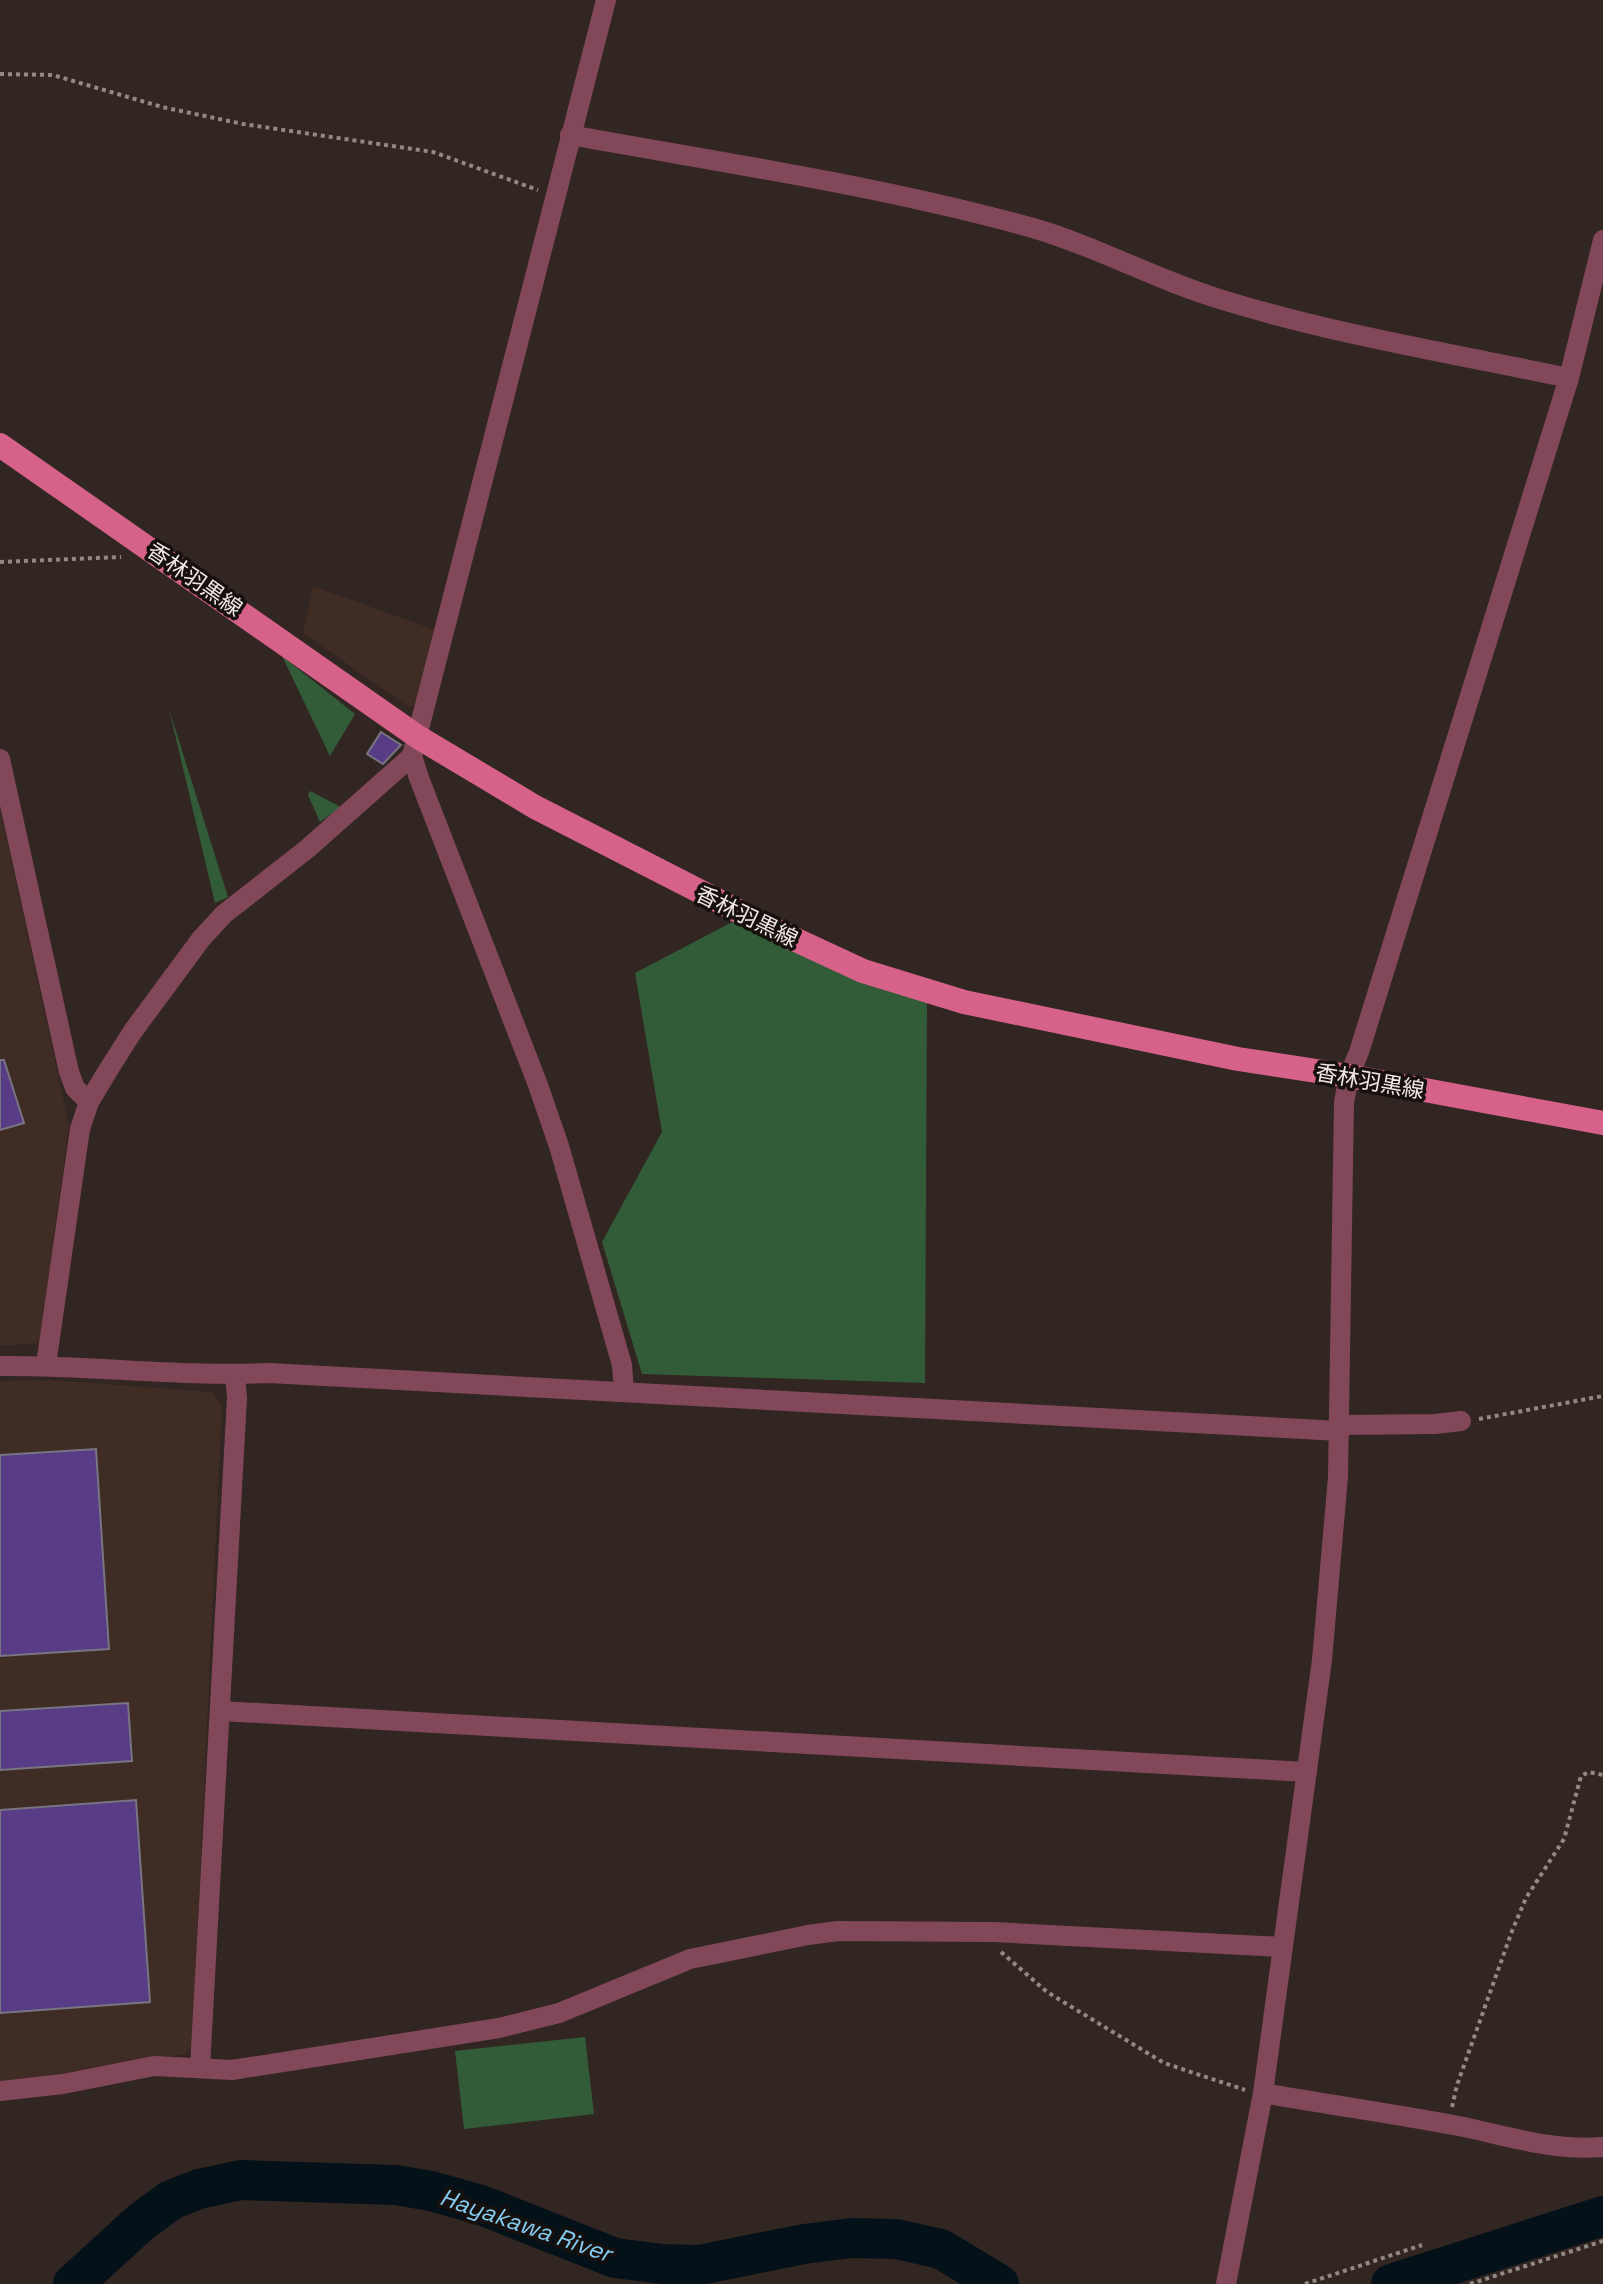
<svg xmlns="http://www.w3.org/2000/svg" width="1603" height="2284" font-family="'Space Grotesk','Noto Sans JP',sans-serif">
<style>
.built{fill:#3e2c25}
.green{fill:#325b37}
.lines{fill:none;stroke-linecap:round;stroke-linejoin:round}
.river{stroke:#051118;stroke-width:40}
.building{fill:#583c85;stroke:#787481;stroke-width:2}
.path{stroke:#938885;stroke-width:4;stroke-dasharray:4 4;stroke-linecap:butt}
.minor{stroke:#82485a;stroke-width:20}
.major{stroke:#d76289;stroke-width:24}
.labels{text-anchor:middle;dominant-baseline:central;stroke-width:7;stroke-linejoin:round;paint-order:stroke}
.street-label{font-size:22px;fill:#f1e8e5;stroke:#16110f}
.water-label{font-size:24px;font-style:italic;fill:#84cbf1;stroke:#16110f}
</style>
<rect width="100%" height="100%" fill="#322622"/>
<g class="built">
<path d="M 313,586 L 435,630 L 417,704 L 410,708 L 303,633 Z"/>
<path d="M 0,809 L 69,1125 L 40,1343 L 0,1346 Z"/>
<path d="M 49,1380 L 212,1392 L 222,1406 L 192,2046 L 183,2055 L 140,2059 L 57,2075 L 0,2081 L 0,1381 Z"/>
</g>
<g class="green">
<path d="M 282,656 L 355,714 L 330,756 Z"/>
<path d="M 169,709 L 228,897 L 215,903 Z"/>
<path d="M 310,791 L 341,807 L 320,822 L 308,795 Z"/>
<path d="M 736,920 L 927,1001 L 925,1383 L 642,1374 L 602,1242 L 662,1132 L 635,973 Z"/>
<path d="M 585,2037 L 594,2114 L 464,2129 L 455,2051 Z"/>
</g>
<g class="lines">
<g class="river">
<path d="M 73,2284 L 141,2222 L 171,2200 L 199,2189 L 241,2180 L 396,2185 L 431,2191 L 481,2205 L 615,2258 L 662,2264 L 699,2265 L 804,2244 L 851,2238 L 896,2239 L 941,2249 L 999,2284"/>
<path d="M 1391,2284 L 1603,2216"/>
</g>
</g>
<g class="building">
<path d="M 381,732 L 401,745 L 383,764 L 367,754 Z"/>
<path d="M 0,1060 L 4,1060 L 24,1123 L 0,1130 Z"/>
<path d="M 96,1449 L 109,1649 L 0,1656 L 0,1455 Z"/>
<path d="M 128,1703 L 132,1761 L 0,1770 L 0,1711 Z"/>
<path d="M 136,1800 L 150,2002 L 0,2013 L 0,1810 Z"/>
</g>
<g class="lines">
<g class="path">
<path d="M 0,74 L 53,75 L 162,107 L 243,124 L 433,152 L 538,190"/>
<path d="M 0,562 L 121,557"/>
<path d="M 1479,1419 L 1603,1396"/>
<path d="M 1001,1952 L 1047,1992 L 1164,2063 L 1245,2090"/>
<path d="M 1452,2107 L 1457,2085 L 1512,1931 L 1526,1898 L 1564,1839 L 1581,1776 L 1589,1772 L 1603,1775"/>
<path d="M 1305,2284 L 1422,2245"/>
<path d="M 1470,2284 L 1603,2241"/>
</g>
<g class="minor">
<path d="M 570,135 C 725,163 881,186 1033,228 C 1099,247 1160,282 1226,301 C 1338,335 1454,354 1569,378"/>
<path d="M 412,756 L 419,778 L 538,1085 L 559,1146 L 622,1365 L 624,1392"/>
<path d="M 0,759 L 69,1072 L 75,1088 L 89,1102"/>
<path d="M 46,1365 L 80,1129 L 89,1102 L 107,1072 L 133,1031 L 201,939 L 224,914 L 307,849 L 412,756 L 606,0"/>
<path d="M 0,1366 C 90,1365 179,1377 269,1373 L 1340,1431"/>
<path d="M 1340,1425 L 1435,1424 L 1461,1421"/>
<path d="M 221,1711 L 1307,1772"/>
<path d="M 200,2067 L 237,1398 L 235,1374"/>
<path d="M 0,2091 L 63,2084 L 154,2066 L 232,2070 L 499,2028 L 559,2013 L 690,1959 L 808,1935 L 838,1931 L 993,1932 L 1283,1947"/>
<path d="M 1263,2093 C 1330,2105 1397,2114 1464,2127 C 1511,2137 1554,2151 1603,2147"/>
<path d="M 1226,2284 L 1263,2093 L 1322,1660 L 1338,1477 L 1344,1102 L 1349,1076 L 1359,1052 L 1569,378 L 1603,240"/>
</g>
<path class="major" d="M 0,445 L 418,737 L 535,807 L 781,933 L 863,971 L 964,1002 L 1238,1059 L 1349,1076 L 1603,1123"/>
</g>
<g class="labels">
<g class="street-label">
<text transform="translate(195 579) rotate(35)">香林羽黒線</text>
<text transform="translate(747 916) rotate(26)">香林羽黒線</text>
<text transform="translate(1370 1081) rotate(10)">香林羽黒線</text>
</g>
<g class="water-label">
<text transform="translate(526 2225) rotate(19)">Hayakawa River</text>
</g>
</g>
</svg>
